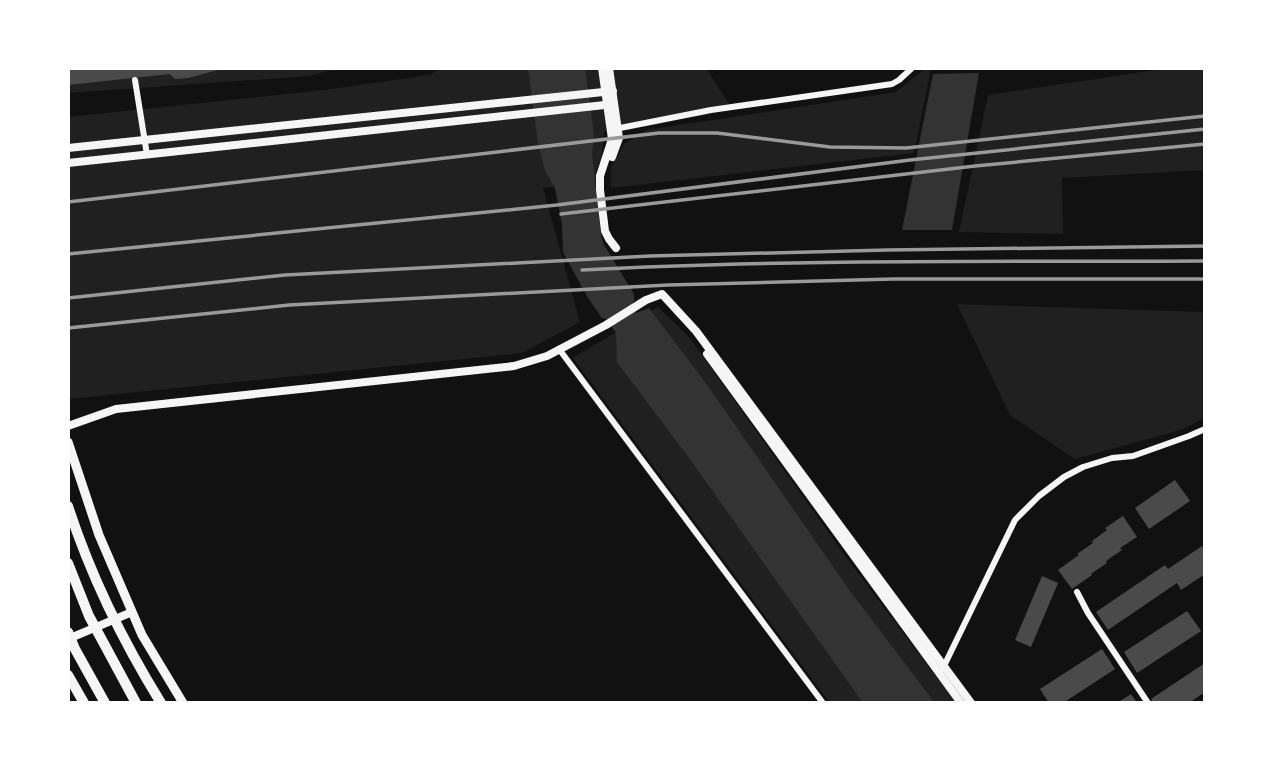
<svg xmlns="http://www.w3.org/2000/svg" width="1273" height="771" font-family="Inter,sans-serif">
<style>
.green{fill:#202020}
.water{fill:#333}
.building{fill:#4a4a4a}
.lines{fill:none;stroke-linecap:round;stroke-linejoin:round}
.minor{stroke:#f5f5f5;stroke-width:6}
.tertiary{stroke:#f5f5f5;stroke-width:8}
.secondary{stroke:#f5f5f5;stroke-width:9}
.trunk{stroke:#f5f5f5;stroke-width:10}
.rail{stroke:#9a9a9a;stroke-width:3.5}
</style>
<rect width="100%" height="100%" fill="#111"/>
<g class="green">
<path d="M 68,68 L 340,68 L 309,76 L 68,93 Z"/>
<path d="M 442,68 L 706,68 L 729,104 L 604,131 L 601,159 L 597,168 L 597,182 L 543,188 L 580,322 L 522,353 L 69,399 L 68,117 L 324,90 L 430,75 Z"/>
<path d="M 926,68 L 931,68 L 914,153 L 611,188 L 611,168 L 624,144 L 647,130 L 896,92 Z"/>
<path d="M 1170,68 L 1205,68 L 1205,170 L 1062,178 L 1063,234 L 959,232 L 988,95 Z"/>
<path d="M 957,304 L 1205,312 L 1205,417 L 1184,429 L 1075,459 L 1010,415 Z"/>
<path d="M 658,307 L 689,337 L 846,557 L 956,703 L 830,703 L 573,358 Z"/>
</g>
<g class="water">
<path d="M 528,68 L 585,68 L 594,134 L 592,154 L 601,235 L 603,243 L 634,294 L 634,301 L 630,306 L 636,313 L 649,308 L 708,386 L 850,591 L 935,703 L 863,703 L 692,462 L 617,362 L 616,333 L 607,319 L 602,318 L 588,298 L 563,252 L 562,224 L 555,188 L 545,170 L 538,143 Z"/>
<path d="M 979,73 L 952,230 L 902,230 L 933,74 Z"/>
</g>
<g class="building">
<path d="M 68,68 L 222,68 L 222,69 L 188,78 L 175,79 L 170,74 L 68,85 Z"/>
<path d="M 1175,480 L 1190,501 L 1149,529 L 1135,508 Z"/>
<path d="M 1123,516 L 1137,537 L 1120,548 L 1122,550 L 1106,561 L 1107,563 L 1091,574 L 1092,575 L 1072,589 L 1058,570 L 1079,555 L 1077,554 L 1093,543 L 1092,541 L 1107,530 L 1105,528 Z"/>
<path d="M 1202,546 L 1205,550 L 1205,574 L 1181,590 L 1177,583 L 1108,630 L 1096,612 L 1165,565 L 1168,569 Z"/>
<path d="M 1042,576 L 1058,583 L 1031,647 L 1015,640 Z"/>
<path d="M 1187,611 L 1201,631 L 1137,673 L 1124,652 Z"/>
<path d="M 1102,649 L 1115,669 L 1063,703 L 1049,703 L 1040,689 Z"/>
<path d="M 1205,663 L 1205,692 L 1189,703 L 1154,703 L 1151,699 Z"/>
<path d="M 1131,694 L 1137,703 L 1117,703 Z"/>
</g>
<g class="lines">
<g class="minor">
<path d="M 135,80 L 147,155"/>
<path d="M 615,129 L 711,110 L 892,84 L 899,80 L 912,68"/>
<path d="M 559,349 L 823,703"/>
<path d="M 1077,592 L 1088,613 L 1148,703"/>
<path d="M 943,668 L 1015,520 L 1039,496 L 1064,477 L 1083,467 L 1112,458 L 1133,456 L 1189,436 L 1205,429"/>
</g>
<g class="tertiary">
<path d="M 602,68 L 612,139 L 600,176 L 600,190 L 605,231 L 609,239 L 616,248"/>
<path d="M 609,68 L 619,138 L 612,157"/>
<path d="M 68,148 L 613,91"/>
<path d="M 68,163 L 614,104"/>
<path d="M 707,354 L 961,703"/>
<path d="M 68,426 L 116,409 L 514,366 L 547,356 L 606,325 L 646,300 L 662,294 L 696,331 L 971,703"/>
<path d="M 68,639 L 132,612"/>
</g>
<path class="secondary" d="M 68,442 L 99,535 L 142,635 L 183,703"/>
<g class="trunk">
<path d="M 68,506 C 91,577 122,640 161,703"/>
<path d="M 68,563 L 89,616 L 136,703"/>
<path d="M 68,632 L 75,649 L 105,703"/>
<path d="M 68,675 L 84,703"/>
</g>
<g class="rail">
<path d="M 68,202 L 659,133 L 717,133 L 830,147 L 906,148 L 1205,116"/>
<path d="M 561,214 L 975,166 L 1205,144"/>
<path d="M 68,254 L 557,205 L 910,160 L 1205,129"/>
<path d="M 582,270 C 789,259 997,262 1205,261"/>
<path d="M 68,298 L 285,275 L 650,256 L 887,250 L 1205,246"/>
<path d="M 68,328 L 289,305 L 668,285 L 893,279 L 1205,279"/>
</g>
</g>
<rect width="1273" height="771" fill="none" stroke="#ffffff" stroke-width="140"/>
</svg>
